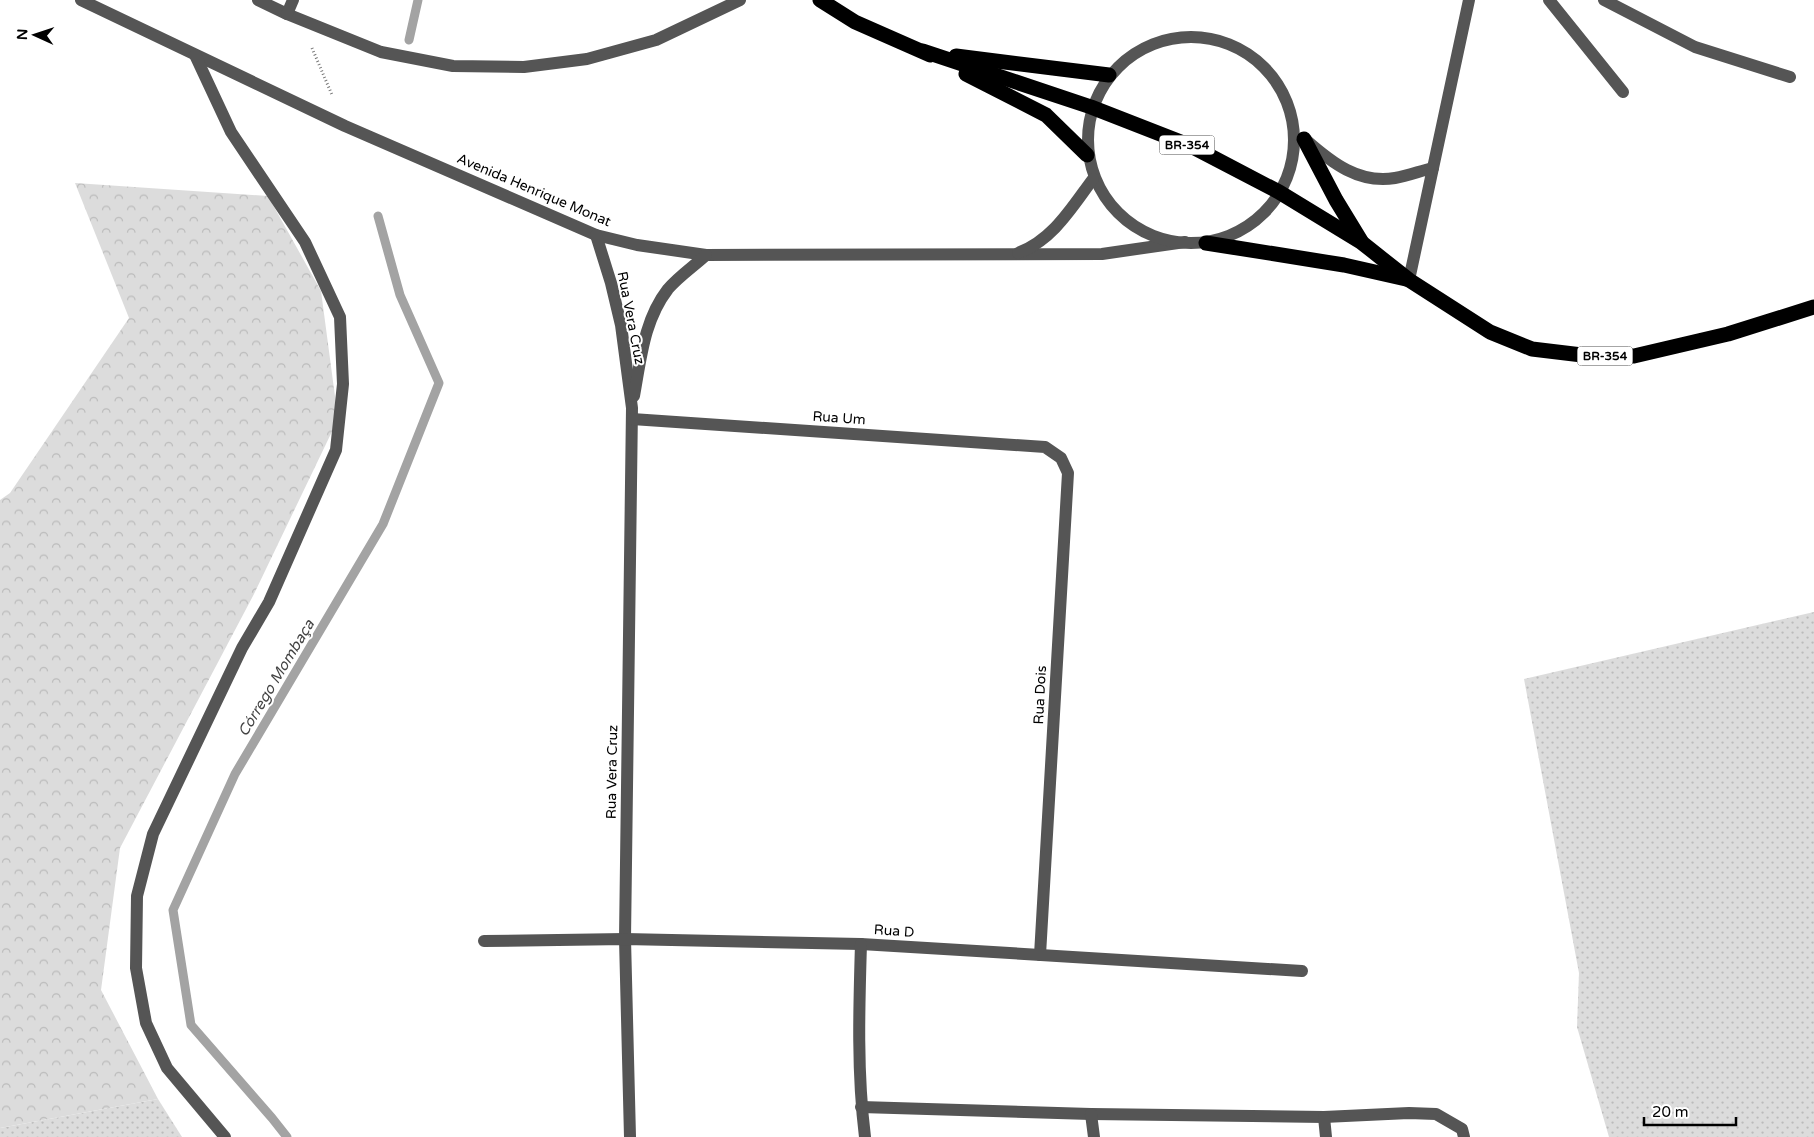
<svg xmlns="http://www.w3.org/2000/svg" width="1814" height="1137" font-family="'Varela Round',sans-serif">
<style>
.grass{fill:url(#grass-dots)}
.forest{fill:url(#forest-crowns)}
.lines{fill:none;stroke-linecap:round;stroke-linejoin:round}
.stream{stroke:#a3a3a3;stroke-width:9}
.path{stroke:#777;stroke-width:3;stroke-dasharray:1 2.5;stroke-linecap:butt}
.minor{stroke:#555;stroke-width:12}
.highway{stroke:#000;stroke-width:15}
.labels{text-anchor:middle;dominant-baseline:central;stroke-width:4;stroke-linejoin:round;paint-order:stroke}
.shield{fill:#fff;stroke:#4c4c4c;stroke-width:1}
.shield-label{font-size:12px;font-weight:bold;fill:#000}
.street-label{font-size:14px;fill:#000;stroke:#fff}
.water-label{font-size:15px;font-style:italic;fill:#444;stroke:#fff}
</style>
<defs>
<pattern id="grass-dots" width="8" height="8" patternUnits="userSpaceOnUse" patternTransform="scale(1.25)"><rect width="8" height="8" fill="#dcdcdc"/><path d="M2 2h.1M6 6h.1" fill="none" stroke="#bbb" stroke-width="1.8" stroke-linecap="round"/></pattern>
<pattern id="forest-crowns" width="20" height="18" patternUnits="userSpaceOnUse" patternTransform="scale(1.25)"><rect width="20" height="18" fill="#dcdcdc"/><path d="M2 6a3 3 0 1 1 6 0M12 15a3 3 0 1 1 6 0" fill="none" stroke="#bbb"/></pattern>
</defs>
<rect width="100%" height="100%" fill="#fff"/>
<g class="grass">
<path d="M 1814,612 L 1814,1137 L 1609,1137 L 1577,1027 L 1579,973 L 1524,679 Z"/>
<path d="M 158,1099 L 182,1137 L 0,1137 L 0,1128 Z"/>
</g>
<path class="forest" d="M 75,183 L 268,196 L 321,291 L 338,419 L 254,594 L 120,848 L 101,990 L 158,1099 L 0,1128 L 0,500 L 10,493 L 129,318 Z"/>
<g class="lines">
<g class="stream">
<path d="M 409,40 L 418,0"/>
<path d="M 287,1137 L 272,1118 L 191,1025 L 173,910 L 235,774 L 383,524 L 439,383 L 400,295 L 378,216"/>
</g>
<path class="path" d="M 312,48 L 332,95"/>
<g class="minor">
<path d="M 81,0 L 345,126 L 596,235 L 637,245 L 706,255 L 1102,254 L 1185,242"/>
<path d="M 258,0 L 287,14 L 381,52 L 453,66 L 524,67 L 587,59 L 656,40 L 740,0"/>
<path d="M 1549,0 L 1623,92"/>
<path d="M 1604,0 L 1695,47 L 1790,77"/>
<path d="M 287,14 L 293,0"/>
<circle cx="1191" cy="140" r="103"/>
<path d="M 195,55 L 231,132 L 305,242 L 340,317 L 343,384 L 336,450 L 269,602 L 242,648 L 153,834 L 137,896 L 136,968 L 146,1023 L 167,1068 L 225,1137"/>
<path d="M 1306,140 C 1332,163 1359,184 1395,178 C 1408,176 1420,171 1433,168"/>
<path d="M 596,235 L 611,283 L 621,325 L 632,408 L 625,939 L 630,1137"/>
<path d="M 1018,253 C 1053,240 1072,207 1093,179"/>
<path d="M 1409,280 L 1469,0"/>
<path d="M 634,396 C 641,358 644,320 668,289 C 678,277 694,266 706,255"/>
<path d="M 632,419 L 1045,447 L 1061,458 L 1068,473 L 1040,955"/>
<path d="M 484,941 L 625,939 L 861,944 L 1302,971"/>
<path d="M 861,944 C 859,1008 857,1073 865,1137"/>
<path d="M 861,1107 L 1091,1114 L 1324,1117 L 1409,1113 L 1436,1114 L 1462,1129 L 1464,1137"/>
<path d="M 1091,1114 L 1094,1137"/>
<path d="M 1324,1117 L 1326,1137"/>
</g>
<g class="highway">
<path d="M 820,0 L 855,22 L 930,55"/>
<path d="M 923,51 L 1091,107 L 1191,146 L 1279,192 L 1361,242 L 1409,280 L 1490,332 L 1532,349 L 1582,355 L 1634,356 L 1728,334 L 1814,307"/>
<path d="M 956,56 L 1109,75"/>
<path d="M 966,74 L 1046,115 L 1087,155"/>
<path d="M 1304,139 L 1336,200 L 1361,241"/>
<path d="M 1206,243 L 1344,265 L 1406,279"/>
</g>
</g>
<g class="labels">
<g class="shield">
<rect x="1159.5" y="135.5" width="55" height="19" rx="4"/>
<rect x="1577.5" y="346.5" width="55" height="19" rx="4"/>
</g>
<g class="shield-label">
<text x="1187" y="145">BR-354</text>
<text x="1605" y="356">BR-354</text>
</g>
<g class="street-label">
<text transform="translate(534 190) rotate(23)">Avenida Henrique Monat</text>
<text transform="translate(631 318) rotate(79)">Rua Vera Cruz</text>
<text transform="translate(839 418) rotate(4)">Rua Um</text>
<text transform="translate(1040 695) rotate(-87)">Rua Dois</text>
<text transform="translate(612 772) rotate(-89)">Rua Vera Cruz</text>
<text transform="translate(894 931) rotate(4)">Rua D</text>
</g>
<g class="water-label">
<text transform="translate(276 678) rotate(-59)">Córrego Mombaça</text>
</g>
</g>
<g transform="translate(35 35) rotate(273)" stroke="#ffffff" stroke-width="4" paint-order="stroke">
<path d="M0-4L9 19L0 12L-9 19Z" fill="#000000"/>
<text y="-8" font-size="14" font-weight="bold" text-anchor="middle" fill="#000000">N</text>
</g>
<path d="M1644 1117v8h92v-8" fill="none" stroke="#000000" stroke-width="2.5"/>
<text x="1652" y="1117" font-size="15" fill="#000000" stroke="#ffffff" stroke-width="4" paint-order="stroke">20 m</text>
</svg>
